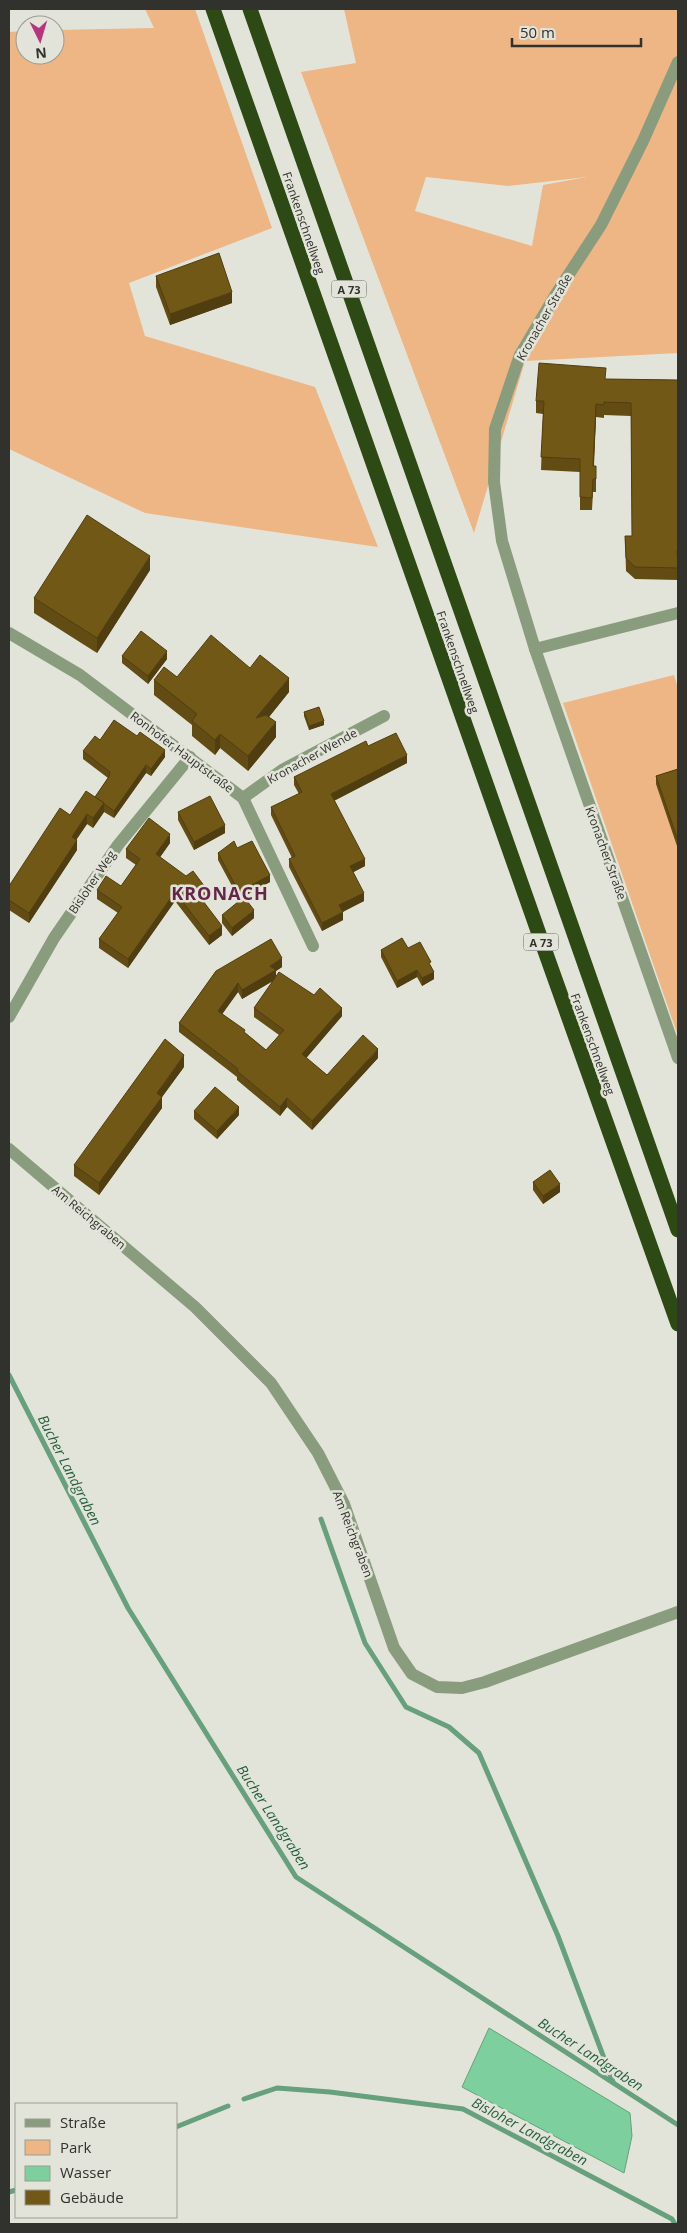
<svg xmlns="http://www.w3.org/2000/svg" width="687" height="2233" font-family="'Open Sans',sans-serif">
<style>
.green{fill:#eeb585;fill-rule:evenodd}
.water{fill:#7dd09e;stroke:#66a07c}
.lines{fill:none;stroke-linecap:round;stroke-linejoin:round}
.stream{stroke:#66a07c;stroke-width:5}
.street{stroke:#8a9c7e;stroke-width:12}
.highway{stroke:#2e4a14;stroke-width:15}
.wall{fill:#624c14;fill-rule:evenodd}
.shaded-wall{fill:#503e10}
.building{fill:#725817;stroke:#503e10}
.labels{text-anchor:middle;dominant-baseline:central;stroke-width:5;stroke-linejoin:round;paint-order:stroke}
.shield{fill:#e3e4d9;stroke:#666761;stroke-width:1}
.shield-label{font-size:11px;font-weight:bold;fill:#31312d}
.street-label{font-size:12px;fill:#31312d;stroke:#e3e4d9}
.water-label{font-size:14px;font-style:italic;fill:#235f3e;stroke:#e3e4d9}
.district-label{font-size:18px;font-weight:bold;letter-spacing:1px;fill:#652547;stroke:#e3e4d9}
</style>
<rect width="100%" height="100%" fill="#e3e4d9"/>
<g class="green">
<path d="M 145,9 L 195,9 L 272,228 L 129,283 L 145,336 L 315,387 L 378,547 L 145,513 L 9,449 L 9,32 L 25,31 L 25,55 L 55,55 L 55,30 L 154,28 Z"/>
<path d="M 344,9 L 678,9 L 678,353 L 525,361 L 474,533 L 301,72 L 356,63 ZM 426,177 L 508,186 L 587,177 L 543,185 L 532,246 L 415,211 Z"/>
<path d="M 674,675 L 678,688 L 678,1036 L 563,703 Z"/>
</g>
<path class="water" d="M 489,2028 L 630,2113 L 632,2136 L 624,2173 L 462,2087 Z"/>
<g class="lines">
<g class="stream">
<path d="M 9,1375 L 128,1608 L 296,1877 L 678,2125"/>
<path d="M 321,1519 L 365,1643 L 406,1707 L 449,1727 L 479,1753 L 558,1936 L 613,2082"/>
<path d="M 244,2099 L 277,2088 L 330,2092 L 463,2109 L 672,2219 L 675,2224"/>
<path d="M 176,2127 L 228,2106"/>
<path d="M 9,2192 L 16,2190"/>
</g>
<g class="street">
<path d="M 678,62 L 643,141 L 601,225 L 556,294 L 520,355 L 495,429 L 494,482 L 502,541 L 535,649 L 678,1058"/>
<path d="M 9,633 L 80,675 L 243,798 L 313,946"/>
<path d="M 535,649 L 678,613"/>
<path d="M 243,798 L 282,770 L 384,716"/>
<path d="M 9,1017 L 54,938 L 118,845 L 190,757"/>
<path d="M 9,1149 L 195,1307 L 271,1383 L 318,1453 L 344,1504 L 394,1648 L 412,1674 L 437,1687 L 462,1688 L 485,1682 L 678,1612"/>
</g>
<g class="highway">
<path d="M 213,9 L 545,951 L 678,1324"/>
<path d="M 250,9 L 678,1230"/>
</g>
</g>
<g class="wall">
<path d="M 156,276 L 232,303 L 170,325 L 156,287 Z"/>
<path d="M 606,379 L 678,380 L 678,580 L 635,579 L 626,571 L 625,536 L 632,536 L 631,416 L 604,415 L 604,418 L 596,417 L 594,466 L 596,466 L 596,492 L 593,492 L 592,510 L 580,510 L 580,472 L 541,470 L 543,414 L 536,413 L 536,401 Z"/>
<path d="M 150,570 L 97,653 L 34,613 L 34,598 Z"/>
<path d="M 122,656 L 167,659 L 148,684 L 122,663 Z"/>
<path d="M 250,668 L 289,692 L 269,717 L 276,737 L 248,771 L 220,748 L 215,755 L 192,736 L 192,725 L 154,695 L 154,680 Z"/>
<path d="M 304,712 L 324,725 L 309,730 L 304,716 Z"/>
<path d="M 100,740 L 165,757 L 151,776 L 146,773 L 114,818 L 104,812 L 93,828 L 87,824 L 76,840 L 77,850 L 29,923 L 9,910 L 9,886 L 70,815 L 95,797 L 108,778 L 83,759 L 83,751 Z"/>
<path d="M 368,746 L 407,763 L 334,801 L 365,866 L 353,872 L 364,901 L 343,912 L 343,920 L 322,931 L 289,867 L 289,859 L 292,858 L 271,815 L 271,807 L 299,794 L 294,785 L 294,777 Z"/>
<path d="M 678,769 L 678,849 L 656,784 L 656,776 Z"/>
<path d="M 178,812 L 225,833 L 194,850 L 178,820 Z"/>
<path d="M 170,843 L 160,857 L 208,900 L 204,903 L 222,935 L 209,945 L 175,901 L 128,968 L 99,948 L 99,939 L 118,913 L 97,899 L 97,890 L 121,886 L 136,865 L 126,858 L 126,849 Z"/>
<path d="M 237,848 L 270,882 L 239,899 L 218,860 L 218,853 Z"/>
<path d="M 222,915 L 254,918 L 232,936 L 222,923 Z"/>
<path d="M 408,948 L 431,967 L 434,979 L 422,986 L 417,977 L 397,988 L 381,957 L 381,950 Z"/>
<path d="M 282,967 L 276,971 L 276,976 L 342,1016 L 306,1058 L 327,1075 L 378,1058 L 312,1130 L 287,1107 L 280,1116 L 237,1080 L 237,1077 L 179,1032 L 179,1023 L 216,971 ZM 273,981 L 254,1008 L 254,1017 L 279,1035 L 266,1050 L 222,1014 L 238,992 L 242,999 Z"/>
<path d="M 184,1067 L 162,1097 L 162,1108 L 99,1195 L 74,1176 L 74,1165 Z"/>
<path d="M 194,1111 L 239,1115 L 217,1139 L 194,1119 Z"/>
<path d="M 533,1182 L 560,1192 L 543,1204 L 533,1190 Z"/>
</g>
<g class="shaded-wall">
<path d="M 232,292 L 232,303 L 170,325 L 170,314 Z"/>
<path d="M 596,404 L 596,417 L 593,478 L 593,466 Z"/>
<path d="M 150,556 L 150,570 L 97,653 L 97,638 Z"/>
<path d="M 167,651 L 167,659 L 148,684 L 148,676 Z"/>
<path d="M 289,678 L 289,692 L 256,733 L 256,718 Z"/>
<path d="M 324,721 L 324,725 L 309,730 L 309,726 Z"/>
<path d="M 276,722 L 276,737 L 248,771 L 248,756 Z"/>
<path d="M 220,734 L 220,748 L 215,755 L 215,740 Z"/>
<path d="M 165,750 L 165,757 L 151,776 L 151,769 Z"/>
<path d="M 407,755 L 407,763 L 331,802 L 331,794 Z"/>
<path d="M 146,765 L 146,773 L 114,818 L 114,811 Z"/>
<path d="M 104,803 L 104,812 L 93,828 L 93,818 Z"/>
<path d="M 87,814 L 87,824 L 72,846 L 72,837 Z"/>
<path d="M 225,825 L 225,833 L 194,850 L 194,842 Z"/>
<path d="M 170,834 L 170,843 L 156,863 L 156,854 Z"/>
<path d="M 77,840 L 77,850 L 29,923 L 29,913 Z"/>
<path d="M 365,859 L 365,866 L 350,874 L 350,866 Z"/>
<path d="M 270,875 L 270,882 L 239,899 L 239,892 Z"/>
<path d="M 208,891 L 208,900 L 200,906 L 200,897 Z"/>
<path d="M 175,892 L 175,901 L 128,968 L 128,959 Z"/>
<path d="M 364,893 L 364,901 L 339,913 L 339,905 Z"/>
<path d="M 254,910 L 254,918 L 232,936 L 232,928 Z"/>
<path d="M 343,912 L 343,920 L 322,931 L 322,923 Z"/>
<path d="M 222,926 L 222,935 L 209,945 L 209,936 Z"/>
<path d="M 282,958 L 282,967 L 276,971 L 276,979 L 242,999 L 242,990 L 270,966 Z"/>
<path d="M 417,970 L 417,977 L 397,988 L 397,981 Z"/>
<path d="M 434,972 L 434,979 L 422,986 L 422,978 Z"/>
<path d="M 238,983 L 238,992 L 218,1020 L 218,1011 Z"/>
<path d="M 342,1008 L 342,1016 L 302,1063 L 302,1054 Z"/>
<path d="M 378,1049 L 378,1058 L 312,1130 L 312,1121 Z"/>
<path d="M 184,1055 L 184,1067 L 162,1097 L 162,1108 L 99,1195 L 99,1183 L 157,1093 Z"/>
<path d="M 287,1098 L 287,1107 L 280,1116 L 280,1107 Z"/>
<path d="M 239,1107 L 239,1115 L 217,1139 L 217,1131 Z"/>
<path d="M 560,1184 L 560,1192 L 543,1204 L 543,1196 Z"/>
</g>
<g class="building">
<path d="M 219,253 L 232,292 L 170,314 L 156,276 Z"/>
<path d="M 539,363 L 606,368 L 605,379 L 678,380 L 678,550 L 677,550 L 678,568 L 635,567 L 626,558 L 625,536 L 632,536 L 631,403 L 604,402 L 604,405 L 596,404 L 593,466 L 596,466 L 596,479 L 593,479 L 592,498 L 580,497 L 580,459 L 541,457 L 544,401 L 536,401 Z"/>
<path d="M 87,515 L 150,556 L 97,638 L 34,598 Z"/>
<path d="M 141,631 L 167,651 L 148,676 L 122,656 Z"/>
<path d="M 211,635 L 250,668 L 260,655 L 289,678 L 256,718 L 266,715 L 276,722 L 248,756 L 220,734 L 215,740 L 192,721 L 197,714 L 154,680 L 164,667 L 177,677 Z"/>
<path d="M 319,707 L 324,721 L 309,726 L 304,712 Z"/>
<path d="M 114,720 L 137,736 L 140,732 L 165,750 L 151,769 L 146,765 L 114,811 L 104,804 L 104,803 L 95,797 L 110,775 L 109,774 L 110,772 L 83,751 L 95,736 L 100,740 Z"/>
<path d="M 396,733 L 407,755 L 331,794 L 365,859 L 350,866 L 364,893 L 339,905 L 343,912 L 322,923 L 289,859 L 295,856 L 271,807 L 302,792 L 294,777 L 366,741 L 368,746 Z"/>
<path d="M 678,769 L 678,841 L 656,776 Z"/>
<path d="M 86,791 L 104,803 L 93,818 L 87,814 L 72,837 L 77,840 L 29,913 L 9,900 L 9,886 L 60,808 L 70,815 Z"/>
<path d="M 210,796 L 225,825 L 194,842 L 178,812 Z"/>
<path d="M 149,818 L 170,834 L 156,854 L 186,876 L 193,871 L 208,891 L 200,897 L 222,926 L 209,936 L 175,892 L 128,959 L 99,939 L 122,907 L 97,890 L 106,876 L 121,886 L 140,859 L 126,849 Z"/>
<path d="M 234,841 L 237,848 L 252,841 L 270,875 L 239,892 L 218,853 Z"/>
<path d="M 244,897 L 254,910 L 232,928 L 222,915 Z"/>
<path d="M 402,938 L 408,948 L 420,942 L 431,962 L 429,963 L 434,972 L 422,978 L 417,970 L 397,981 L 381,950 Z"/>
<path d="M 271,939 L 282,958 L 270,966 L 276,970 L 242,990 L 238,983 L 218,1011 L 245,1030 L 244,1032 L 266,1050 L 284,1030 L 254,1008 L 279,972 L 314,995 L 320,988 L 342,1008 L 302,1054 L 327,1075 L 363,1035 L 378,1049 L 312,1121 L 287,1098 L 280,1107 L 237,1071 L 238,1069 L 179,1023 L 216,971 Z"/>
<path d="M 165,1039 L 184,1055 L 157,1093 L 162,1097 L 99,1183 L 74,1165 Z"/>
<path d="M 215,1087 L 239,1107 L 217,1131 L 194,1111 Z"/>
<path d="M 550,1170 L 560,1184 L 543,1196 L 533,1182 Z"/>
</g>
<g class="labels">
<g class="shield">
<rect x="331.5" y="280.5" width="35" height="17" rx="4"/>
<rect x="523.5" y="933.5" width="35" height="17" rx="4"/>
</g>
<g class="shield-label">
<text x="349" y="289">A 73</text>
<text x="541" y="942">A 73</text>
</g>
<g class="street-label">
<text transform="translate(304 223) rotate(71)">Frankenschnellweg</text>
<text transform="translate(544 317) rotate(-60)">Kronacher Straße</text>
<text transform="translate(458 662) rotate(71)">Frankenschnellweg</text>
<text transform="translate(182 752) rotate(37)">Ronhofer Hauptstraße</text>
<text transform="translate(312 756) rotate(-29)">Kronacher Wende</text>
<text transform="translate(606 853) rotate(70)">Kronacher Straße</text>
<text transform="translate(92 882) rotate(-56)">Bisloher Weg</text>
<text transform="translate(593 1044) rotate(70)">Frankenschnellweg</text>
<text transform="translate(89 1217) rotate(40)">Am Reichgraben</text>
<text transform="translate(353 1534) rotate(69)">Am Reichgraben</text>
</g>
<g class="water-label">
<text transform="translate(70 1470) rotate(63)">Bucher Landgraben</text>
<text transform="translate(274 1817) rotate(57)">Bucher Landgraben</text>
<text transform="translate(591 2054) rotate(33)">Bucher Landgraben</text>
<text transform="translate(530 2131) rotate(28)">Bisloher Landgraben</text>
</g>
<g class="district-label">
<text x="220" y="893">KRONACH</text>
</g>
</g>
<rect width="687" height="2233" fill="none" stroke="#31312d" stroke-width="20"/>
<rect x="15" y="2103" width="162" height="115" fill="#e3e4d9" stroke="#9c9c94"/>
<rect x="25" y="2119" width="25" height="8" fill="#8a9c7e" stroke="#9c9c94"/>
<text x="60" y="2128" font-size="15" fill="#31312d">Straße</text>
<rect x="25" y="2140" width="25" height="15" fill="#eeb585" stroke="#9c9c94"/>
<text x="60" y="2153" font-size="15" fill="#31312d">Park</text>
<rect x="25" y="2166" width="25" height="15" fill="#7dd09e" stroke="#9c9c94"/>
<text x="60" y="2178" font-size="15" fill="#31312d">Wasser</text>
<rect x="25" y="2190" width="25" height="15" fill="#725817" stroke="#9c9c94"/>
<text x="60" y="2203" font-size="15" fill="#31312d">Gebäude</text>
<g transform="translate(40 40) rotate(175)"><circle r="24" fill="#e3e4d9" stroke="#9c9c94"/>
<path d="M0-4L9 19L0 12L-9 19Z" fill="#b7357e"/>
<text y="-8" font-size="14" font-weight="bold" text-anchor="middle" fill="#31312d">N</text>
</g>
<path d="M512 38v8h129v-8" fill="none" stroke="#31312d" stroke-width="2.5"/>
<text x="520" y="38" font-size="15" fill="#31312d" stroke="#e3e4d9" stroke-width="4" paint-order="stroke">50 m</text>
</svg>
